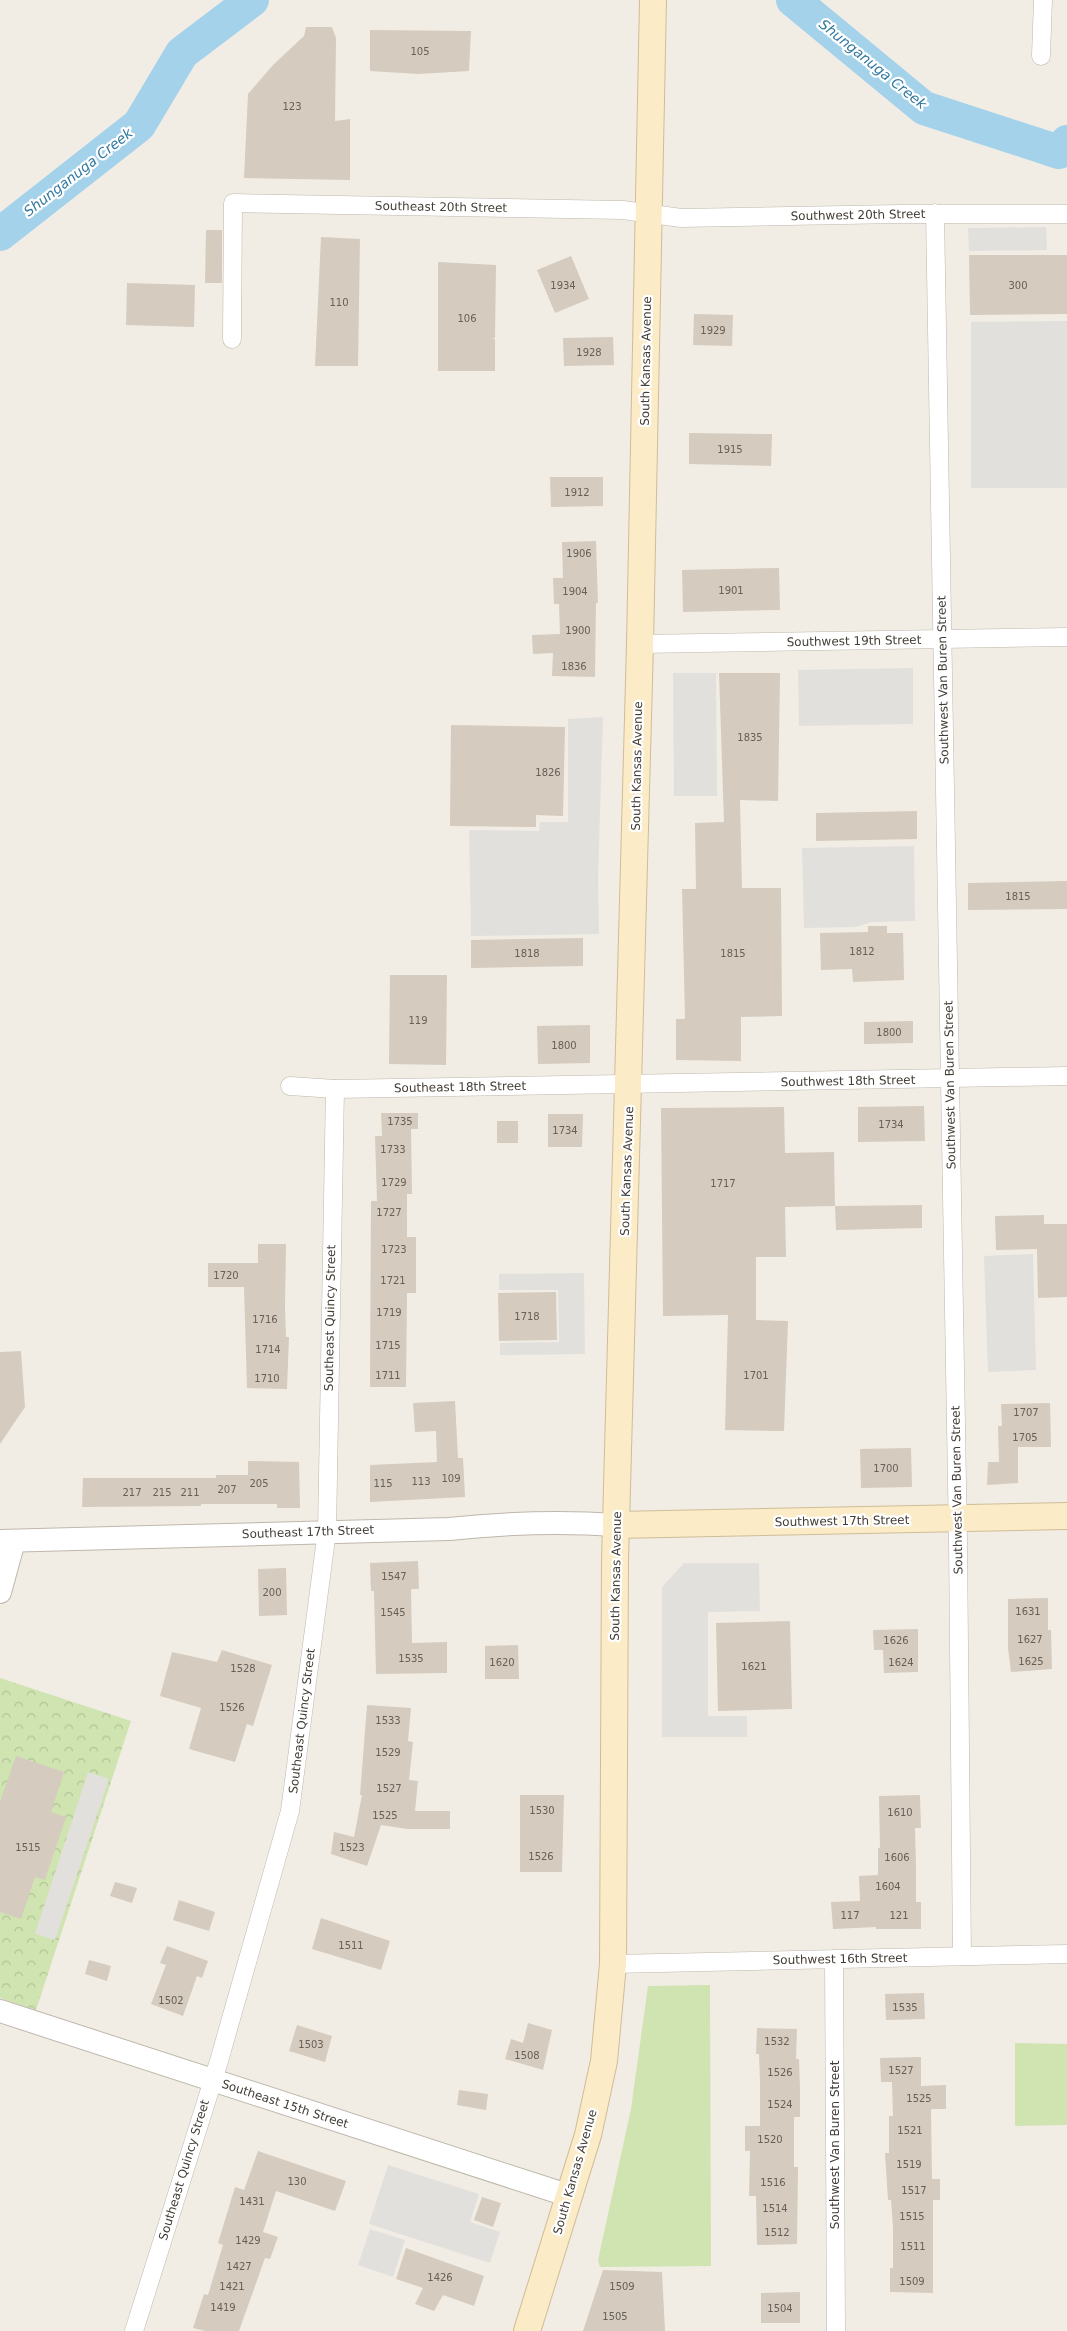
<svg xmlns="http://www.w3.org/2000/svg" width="1067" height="2331" font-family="'DejaVu Sans',sans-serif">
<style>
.grass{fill:#cfe4b0}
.forest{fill:url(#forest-crowns)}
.parking{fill:#e2e0dd}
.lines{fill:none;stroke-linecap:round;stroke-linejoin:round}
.river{stroke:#a5d2eb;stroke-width:34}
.building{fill:#d5cbbe}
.minor-casing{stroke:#bfb7ab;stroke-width:19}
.tertiary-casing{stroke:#bfb7ab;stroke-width:24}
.secondary-casing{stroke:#cfbd97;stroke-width:28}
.minor{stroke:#fff;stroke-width:18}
.tertiary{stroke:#fff;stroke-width:22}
.secondary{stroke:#fbebc6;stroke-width:26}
.labels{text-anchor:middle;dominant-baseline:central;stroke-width:4.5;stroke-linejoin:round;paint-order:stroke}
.number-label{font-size:10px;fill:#686057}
.street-label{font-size:12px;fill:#433d35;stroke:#fff}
.water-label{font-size:14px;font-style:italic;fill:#3379a0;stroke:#fff}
</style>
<defs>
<pattern id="forest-crowns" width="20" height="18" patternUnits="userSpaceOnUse" patternTransform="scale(1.25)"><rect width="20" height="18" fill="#cfe4b0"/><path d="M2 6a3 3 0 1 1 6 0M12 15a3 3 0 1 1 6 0" fill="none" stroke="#b3c498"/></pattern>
</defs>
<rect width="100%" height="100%" fill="#f1ede5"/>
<g class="grass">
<path d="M 710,1985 L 711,2266 L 600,2267 L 598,2260 L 631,2109 L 648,1986 Z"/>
<path d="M 1015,2043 L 1067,2044 L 1067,2125 L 1015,2126 Z"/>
</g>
<path class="forest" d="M 0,1678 L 131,1721 L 36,2010 L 0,1998 Z"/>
<g class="parking">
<path d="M 1046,227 L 1047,250 L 969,251 L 968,228 Z"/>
<path d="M 1067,321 L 1067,488 L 971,488 L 971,322 Z"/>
<path d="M 913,668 L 913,724 L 799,726 L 798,670 Z"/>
<path d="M 673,673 L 716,673 L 717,796 L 674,796 Z"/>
<path d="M 603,717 L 598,878 L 599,934 L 471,936 L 469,830 L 539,831 L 540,822 L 568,822 L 568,719 Z"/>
<path d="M 914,846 L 915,921 L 871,922 L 856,927 L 804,928 L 802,848 Z"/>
<path d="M 1033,1254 L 1036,1370 L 988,1372 L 984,1256 Z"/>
<path d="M 584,1273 L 585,1354 L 500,1355 L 500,1343 L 559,1342 L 558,1290 L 499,1290 L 499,1274 Z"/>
<path d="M 684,1563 L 759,1563 L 760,1611 L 708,1612 L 708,1716 L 747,1716 L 747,1737 L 662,1737 L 662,1587 Z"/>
<path d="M 88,1772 L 109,1779 L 55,1940 L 35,1934 Z"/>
<path d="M 388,2165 L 479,2194 L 470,2222 L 500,2232 L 490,2263 L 369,2224 Z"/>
<path d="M 370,2229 L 405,2240 L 393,2277 L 358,2265 Z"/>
</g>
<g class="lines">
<g class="river">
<path d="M 793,0 L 924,108 L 1059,152 L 1067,142"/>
<path d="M 0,234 L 139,125 L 182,53 L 252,0"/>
</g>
</g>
<g class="building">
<path d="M 306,27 L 332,27 L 336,38 L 335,121 L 350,119 L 350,180 L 244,178 L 248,94 L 273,65 L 304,36 Z"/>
<path d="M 370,30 L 471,31 L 469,71 L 418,74 L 370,71 Z"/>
<path d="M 206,230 L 222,230 L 222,283 L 205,283 Z"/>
<path d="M 321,237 L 360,239 L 358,366 L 315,366 Z"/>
<path d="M 969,255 L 1067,255 L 1067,314 L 970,315 Z"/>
<path d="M 571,256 L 589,299 L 555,313 L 537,270 Z"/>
<path d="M 438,262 L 496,265 L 495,338 L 491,339 L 495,339 L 495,371 L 438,371 Z"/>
<path d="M 127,283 L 195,285 L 194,327 L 126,325 Z"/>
<path d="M 694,314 L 733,315 L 732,346 L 693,345 Z"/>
<path d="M 613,337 L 614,365 L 564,366 L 563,338 Z"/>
<path d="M 689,433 L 772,434 L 771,466 L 689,464 Z"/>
<path d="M 550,477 L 603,477 L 603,506 L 551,507 Z"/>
<path d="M 596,541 L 598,603 L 596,603 L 595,677 L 552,676 L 553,653 L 533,654 L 532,635 L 560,634 L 559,604 L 554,604 L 553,578 L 563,578 L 562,542 Z"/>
<path d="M 779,568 L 780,610 L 683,612 L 682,570 Z"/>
<path d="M 719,673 L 780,673 L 778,801 L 740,800 L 742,888 L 781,888 L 782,1016 L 741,1017 L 741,1061 L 676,1060 L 676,1019 L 685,1019 L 682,889 L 696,889 L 695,823 L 724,822 Z"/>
<path d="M 451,725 L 565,727 L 563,816 L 536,815 L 536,827 L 450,826 Z"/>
<path d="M 917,811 L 917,839 L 816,841 L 816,813 Z"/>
<path d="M 1067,881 L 1067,909 L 968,910 L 968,883 Z"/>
<path d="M 868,926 L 887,926 L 887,933 L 903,933 L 904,980 L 853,982 L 852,969 L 821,970 L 820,933 L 868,932 Z"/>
<path d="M 583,938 L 583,966 L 471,968 L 471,940 Z"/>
<path d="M 390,975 L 447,975 L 446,1065 L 389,1064 Z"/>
<path d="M 913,1021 L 913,1043 L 864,1044 L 864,1022 Z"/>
<path d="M 590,1025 L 590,1063 L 538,1064 L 537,1026 Z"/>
<path d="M 924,1106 L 925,1141 L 858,1142 L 858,1107 Z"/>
<path d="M 784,1107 L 785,1153 L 834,1152 L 835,1206 L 785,1207 L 786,1257 L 756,1257 L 756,1320 L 788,1321 L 784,1431 L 725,1430 L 728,1315 L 663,1316 L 661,1108 Z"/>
<path d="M 381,1113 L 418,1113 L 418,1129 L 411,1129 L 412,1194 L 407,1194 L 407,1237 L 416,1237 L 416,1293 L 407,1293 L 406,1387 L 370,1387 L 371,1201 L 377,1201 L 375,1136 L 382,1136 Z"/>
<path d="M 548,1114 L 583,1114 L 582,1147 L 548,1147 Z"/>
<rect x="497" y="1121" width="21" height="22"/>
<path d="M 922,1205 L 922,1228 L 836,1230 L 835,1206 Z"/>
<path d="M 1044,1215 L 1044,1224 L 1067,1224 L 1067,1297 L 1038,1298 L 1037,1249 L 996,1250 L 995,1216 Z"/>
<path d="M 258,1244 L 286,1244 L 285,1308 L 286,1337 L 289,1337 L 287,1389 L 247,1388 L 244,1287 L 208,1287 L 208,1263 L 258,1263 Z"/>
<path d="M 556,1292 L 557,1340 L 499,1341 L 498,1293 Z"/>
<path d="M 21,1351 L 25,1407 L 0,1444 L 0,1352 Z"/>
<path d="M 455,1401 L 458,1458 L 463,1458 L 465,1497 L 370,1502 L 370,1465 L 437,1462 L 436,1431 L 415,1432 L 413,1403 Z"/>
<path d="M 1050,1403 L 1051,1447 L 1018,1447 L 1018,1483 L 987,1485 L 988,1462 L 999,1462 L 998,1426 L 1002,1426 L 1001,1404 Z"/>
<path d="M 911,1448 L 912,1487 L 861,1488 L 860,1449 Z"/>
<path d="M 248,1461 L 299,1462 L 300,1508 L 277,1508 L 277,1504 L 201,1504 L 201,1506 L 82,1507 L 83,1478 L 216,1478 L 216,1475 L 248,1475 Z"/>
<path d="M 418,1561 L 419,1589 L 411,1589 L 412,1643 L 447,1642 L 447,1673 L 376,1674 L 374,1591 L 371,1591 L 370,1563 Z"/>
<path d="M 286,1568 L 287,1615 L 259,1616 L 258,1569 Z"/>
<path d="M 1048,1598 L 1048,1630 L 1051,1630 L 1052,1669 L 1011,1672 L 1008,1648 L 1008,1599 Z"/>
<path d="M 790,1621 L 792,1709 L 718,1711 L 716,1623 Z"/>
<path d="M 918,1629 L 918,1672 L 884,1673 L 883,1650 L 874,1650 L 873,1630 Z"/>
<path d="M 518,1645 L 519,1679 L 485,1679 L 485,1646 Z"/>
<path d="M 222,1650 L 272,1665 L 253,1726 L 247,1724 L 235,1762 L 189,1749 L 201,1708 L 160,1696 L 172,1652 L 217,1662 Z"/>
<path d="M 367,1705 L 411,1708 L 408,1741 L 413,1742 L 409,1780 L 418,1781 L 415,1811 L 450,1811 L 450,1829 L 407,1829 L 381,1825 L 367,1866 L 331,1854 L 334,1832 L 354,1837 L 362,1795 L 360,1795 Z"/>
<path d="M 16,1756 L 64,1772 L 51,1812 L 66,1817 L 45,1880 L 35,1877 L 21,1919 L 0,1912 L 0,1802 Z"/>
<path d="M 520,1795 L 564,1795 L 562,1872 L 520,1872 Z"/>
<path d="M 920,1795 L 921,1828 L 915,1828 L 916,1867 L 916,1902 L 921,1902 L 921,1929 L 876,1929 L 876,1927 L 833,1929 L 831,1902 L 860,1901 L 859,1876 L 878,1875 L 878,1848 L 880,1848 L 879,1796 Z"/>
<path d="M 115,1882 L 137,1888 L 132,1903 L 110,1896 Z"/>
<path d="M 179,1900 L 215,1912 L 209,1931 L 173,1920 Z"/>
<path d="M 321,1918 L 390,1941 L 381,1970 L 312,1949 Z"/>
<path d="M 167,1946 L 208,1961 L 202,1978 L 197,1976 L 183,2016 L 151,2004 L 166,1965 L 160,1963 Z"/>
<path d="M 89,1960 L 111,1966 L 107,1981 L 85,1974 Z"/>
<path d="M 924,1993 L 925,2019 L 886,2020 L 885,1994 Z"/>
<path d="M 528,2023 L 552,2030 L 543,2070 L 505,2059 L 511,2039 L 523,2043 Z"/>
<path d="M 297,2025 L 332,2036 L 325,2062 L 289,2051 Z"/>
<path d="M 757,2028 L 797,2029 L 796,2059 L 799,2059 L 800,2089 L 800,2117 L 794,2117 L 794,2167 L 798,2167 L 797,2244 L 757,2245 L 756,2196 L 749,2196 L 750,2151 L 745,2151 L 745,2126 L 760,2126 L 760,2082 L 759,2054 L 756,2054 Z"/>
<path d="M 921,2057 L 921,2086 L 946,2085 L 946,2109 L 931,2109 L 932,2179 L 940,2179 L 940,2200 L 933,2200 L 933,2293 L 890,2292 L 890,2268 L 893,2268 L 893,2228 L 891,2200 L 888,2200 L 885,2153 L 889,2153 L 889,2116 L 893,2116 L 892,2082 L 881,2082 L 880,2058 Z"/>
<path d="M 459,2090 L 488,2094 L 486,2110 L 457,2105 Z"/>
<path d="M 258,2151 L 346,2181 L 335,2211 L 276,2191 L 263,2232 L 278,2237 L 270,2259 L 265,2258 L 239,2331 L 205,2331 L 193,2328 L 204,2294 L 208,2295 L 223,2245 L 218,2243 L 235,2187 L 244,2190 Z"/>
<path d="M 482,2197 L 501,2203 L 493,2227 L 474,2220 Z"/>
<path d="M 406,2248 L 484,2276 L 474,2306 L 443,2295 L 434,2311 L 415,2304 L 423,2288 L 396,2279 Z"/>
<path d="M 603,2270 L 662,2272 L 665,2331 L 583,2331 Z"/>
<path d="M 800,2292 L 800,2323 L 761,2323 L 761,2293 Z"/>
</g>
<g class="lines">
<g class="minor-casing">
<g id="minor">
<path d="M 1041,56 L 1043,0"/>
<path d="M 935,213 L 958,1541 L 962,1956"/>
<path d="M 232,339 L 233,203 L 623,210 L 681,218 L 899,214 L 1067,214"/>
<path d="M 640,644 L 1067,637"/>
<path d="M 290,1086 L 335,1089 L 1067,1076"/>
<path d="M 834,1959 L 836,2331"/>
<path d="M 613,1964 L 1067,1954"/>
<path d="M 134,2331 L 219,2061 L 290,1811 L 327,1531 L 335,1089"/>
</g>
</g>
<g class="tertiary-casing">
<g id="tertiary">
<path d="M 0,1541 L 449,1529 C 505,1523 560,1521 616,1525"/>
<path d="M 0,1592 L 14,1541"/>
<path d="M 0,2011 L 570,2196"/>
</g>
</g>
<g class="secondary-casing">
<g id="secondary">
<path d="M 616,1525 L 1067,1516"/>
<path d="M 527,2331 L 588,2135 L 604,2061 L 613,1964 L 615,1561 L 640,644 L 653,0"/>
</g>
</g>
<use href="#minor" class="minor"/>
<use href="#tertiary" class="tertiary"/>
<use href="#secondary" class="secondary"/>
</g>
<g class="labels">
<g class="number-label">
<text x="420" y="51">105</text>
<text x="292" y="106">123</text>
<text x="563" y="285">1934</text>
<text x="1018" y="285">300</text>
<text x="339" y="302">110</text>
<text x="467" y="318">106</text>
<text x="713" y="330">1929</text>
<text x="589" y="352">1928</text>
<text x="730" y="449">1915</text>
<text x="577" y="492">1912</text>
<text x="579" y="553">1906</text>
<text x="731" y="590">1901</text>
<text x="575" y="591">1904</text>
<text x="578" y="630">1900</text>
<text x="574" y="666">1836</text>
<text x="750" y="737">1835</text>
<text x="548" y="772">1826</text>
<text x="1018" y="896">1815</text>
<text x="862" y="951">1812</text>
<text x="527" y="953">1818</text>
<text x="733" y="953">1815</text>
<text x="418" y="1020">119</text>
<text x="889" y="1032">1800</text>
<text x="564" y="1045">1800</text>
<text x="400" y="1121">1735</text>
<text x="891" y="1124">1734</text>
<text x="565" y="1130">1734</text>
<text x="393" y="1149">1733</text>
<text x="394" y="1182">1729</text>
<text x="723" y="1183">1717</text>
<text x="389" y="1212">1727</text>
<text x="394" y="1249">1723</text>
<text x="226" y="1275">1720</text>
<text x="393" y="1280">1721</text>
<text x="389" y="1312">1719</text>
<text x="527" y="1316">1718</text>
<text x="265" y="1319">1716</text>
<text x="388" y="1345">1715</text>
<text x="268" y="1349">1714</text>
<text x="388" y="1375">1711</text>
<text x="756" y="1375">1701</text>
<text x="267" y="1378">1710</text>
<text x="1026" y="1412">1707</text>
<text x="1025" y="1437">1705</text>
<text x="886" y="1468">1700</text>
<text x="451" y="1478">109</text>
<text x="421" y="1481">113</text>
<text x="259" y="1483">205</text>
<text x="383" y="1483">115</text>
<text x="227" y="1489">207</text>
<text x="132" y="1492">217</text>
<text x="162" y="1492">215</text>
<text x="190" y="1492">211</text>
<text x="394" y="1576">1547</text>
<text x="272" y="1592">200</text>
<text x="1028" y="1611">1631</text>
<text x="393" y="1612">1545</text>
<text x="1030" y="1639">1627</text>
<text x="896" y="1640">1626</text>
<text x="411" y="1658">1535</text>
<text x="1031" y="1661">1625</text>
<text x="502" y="1662">1620</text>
<text x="901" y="1662">1624</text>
<text x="754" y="1666">1621</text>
<text x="243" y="1668">1528</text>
<text x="232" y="1707">1526</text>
<text x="388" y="1720">1533</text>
<text x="388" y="1752">1529</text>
<text x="389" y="1788">1527</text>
<text x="542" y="1810">1530</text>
<text x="900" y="1812">1610</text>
<text x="385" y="1815">1525</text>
<text x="28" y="1847">1515</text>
<text x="352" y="1847">1523</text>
<text x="541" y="1856">1526</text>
<text x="897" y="1857">1606</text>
<text x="888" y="1886">1604</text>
<text x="850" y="1915">117</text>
<text x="899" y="1915">121</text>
<text x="351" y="1945">1511</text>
<text x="171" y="2000">1502</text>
<text x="905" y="2007">1535</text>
<text x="777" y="2041">1532</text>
<text x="311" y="2044">1503</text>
<text x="527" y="2055">1508</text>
<text x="901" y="2070">1527</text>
<text x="780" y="2072">1526</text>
<text x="919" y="2098">1525</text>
<text x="780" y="2104">1524</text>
<text x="910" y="2130">1521</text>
<text x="770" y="2139">1520</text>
<text x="909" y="2164">1519</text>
<text x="297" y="2181">130</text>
<text x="773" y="2182">1516</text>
<text x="914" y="2190">1517</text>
<text x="252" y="2201">1431</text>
<text x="775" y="2208">1514</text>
<text x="912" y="2216">1515</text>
<text x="777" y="2232">1512</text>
<text x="248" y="2240">1429</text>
<text x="913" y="2246">1511</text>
<text x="239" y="2266">1427</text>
<text x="440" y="2277">1426</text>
<text x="912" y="2281">1509</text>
<text x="232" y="2286">1421</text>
<text x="622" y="2286">1509</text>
<text x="223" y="2307">1419</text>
<text x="780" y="2308">1504</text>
<text x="615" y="2316">1505</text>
</g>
<g class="street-label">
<text transform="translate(441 207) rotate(1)">Southeast 20th Street</text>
<text transform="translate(858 215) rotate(-1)">Southwest 20th Street</text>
<text transform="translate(646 361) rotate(-89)">South Kansas Avenue</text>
<text transform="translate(854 641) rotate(-1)">Southwest 19th Street</text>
<text transform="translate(943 680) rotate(-91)">Southwest Van Buren Street</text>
<text transform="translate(637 766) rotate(-89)">South Kansas Avenue</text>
<text transform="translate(848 1081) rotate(-1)">Southwest 18th Street</text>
<text transform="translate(950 1085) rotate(-91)">Southwest Van Buren Street</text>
<text transform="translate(460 1087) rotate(-1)">Southeast 18th Street</text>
<text transform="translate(627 1171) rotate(-88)">South Kansas Avenue</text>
<text transform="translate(330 1318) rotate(-89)">Southeast Quincy Street</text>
<text transform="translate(957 1490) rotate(-91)">Southwest Van Buren Street</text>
<text transform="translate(842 1521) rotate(-1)">Southwest 17th Street</text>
<text transform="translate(308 1532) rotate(-2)">Southeast 17th Street</text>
<text transform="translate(616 1576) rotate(-89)">South Kansas Avenue</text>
<text transform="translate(302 1721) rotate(-83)">Southeast Quincy Street</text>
<text transform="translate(840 1959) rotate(-1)">Southwest 16th Street</text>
<text transform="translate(285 2104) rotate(18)">Southeast 15th Street</text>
<text transform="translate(835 2145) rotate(-90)">Southwest Van Buren Street</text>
<text transform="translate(184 2170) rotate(-73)">Southeast Quincy Street</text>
<text transform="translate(575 2172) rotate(-74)">South Kansas Avenue</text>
</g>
<g class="water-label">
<text transform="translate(873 64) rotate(39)">Shunganuga Creek</text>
<text transform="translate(78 172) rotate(-38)">Shunganuga Creek</text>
</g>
</g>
</svg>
